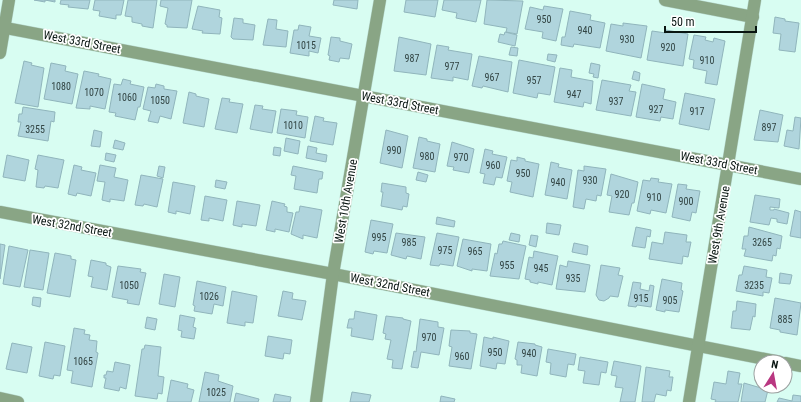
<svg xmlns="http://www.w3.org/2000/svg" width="801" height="402" font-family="'Roboto Condensed',sans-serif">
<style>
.building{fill:#b0d5dd;stroke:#90b5bc}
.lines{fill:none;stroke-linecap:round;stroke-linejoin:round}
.minor-casing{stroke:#b7d8ce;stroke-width:13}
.minor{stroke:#89a585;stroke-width:12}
.labels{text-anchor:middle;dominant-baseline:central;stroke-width:3.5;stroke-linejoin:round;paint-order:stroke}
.number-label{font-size:10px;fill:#324544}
.street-label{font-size:12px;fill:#081511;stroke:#fff}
</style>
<rect width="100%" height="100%" fill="#d8fdf2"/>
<g class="building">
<path d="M 34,0 L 55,0 L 55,2 L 45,0 L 45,2 Z"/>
<path d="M 61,0 L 90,0 L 88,9 L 68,7 L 69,5 L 60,4 Z"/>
<path d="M 95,0 L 124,0 L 121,15 L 116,15 L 116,19 L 99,16 L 100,11 L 93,10 Z"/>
<path d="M 128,0 L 157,0 L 153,28 L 142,26 L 142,24 L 132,22 L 132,17 L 125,16 Z"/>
<path d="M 161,0 L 192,0 L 187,28 L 167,27 L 167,25 L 165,24 L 168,8 L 160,6 Z"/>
<path d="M 334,0 L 358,0 L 357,9 L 333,5 Z"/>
<path d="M 406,0 L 438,0 L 435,17 L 404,12 Z"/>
<path d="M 444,0 L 481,0 L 476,22 L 456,18 L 457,13 L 442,10 Z"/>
<path d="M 487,0 L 523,1 L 517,34 L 506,32 L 507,28 L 484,24 Z"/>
<path d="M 198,6 L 220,10 L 219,17 L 222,18 L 220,34 L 202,33 L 203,31 L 192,29 Z"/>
<path d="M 544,6 L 563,9 L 556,41 L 542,38 L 543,32 L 525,29 L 530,7 L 543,10 Z"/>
<path d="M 570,11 L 591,15 L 590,20 L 605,23 L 600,48 L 574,44 L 573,47 L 561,45 L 562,37 L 565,37 Z"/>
<path d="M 775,17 L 785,19 L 785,21 L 799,23 L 795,52 L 779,50 L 781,34 L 773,33 Z"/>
<path d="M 234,18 L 243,19 L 243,23 L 255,25 L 253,40 L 233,39 L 231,37 Z"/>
<path d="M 268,19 L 277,20 L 276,29 L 288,31 L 286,47 L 263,45 Z"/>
<path d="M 623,23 L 647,26 L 641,58 L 606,51 L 611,24 L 623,26 Z"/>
<path d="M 299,25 L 311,27 L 309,36 L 321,38 L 318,53 L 309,51 L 309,56 L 290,53 L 294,30 L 298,30 Z"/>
<path d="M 666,30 L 688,34 L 683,66 L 647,60 L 652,31 L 666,33 Z"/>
<path d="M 505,32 L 517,35 L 515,46 L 498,42 L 500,34 L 504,35 Z"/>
<path d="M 694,35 L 706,37 L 705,40 L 713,42 L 714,38 L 725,41 L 717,85 L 705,83 L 707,71 L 693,68 L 694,60 L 689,59 Z"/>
<path d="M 331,37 L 340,38 L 340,41 L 352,44 L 349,59 L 340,58 L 339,62 L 329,60 L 330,56 L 328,55 Z"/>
<path d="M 399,37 L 431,44 L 426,75 L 394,71 Z"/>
<path d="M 437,45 L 449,47 L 448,50 L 472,54 L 468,80 L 453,77 L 453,81 L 431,78 Z"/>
<path d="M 511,47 L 518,48 L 517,56 L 509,55 Z"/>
<path d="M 548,54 L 557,55 L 555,62 L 547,60 Z"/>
<path d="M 479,56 L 512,62 L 508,92 L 483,86 L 482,88 L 472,86 Z"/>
<path d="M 519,60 L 555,67 L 550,95 L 538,93 L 537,98 L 513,93 Z"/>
<path d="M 24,61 L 32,63 L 31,65 L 44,68 L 38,107 L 15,103 Z"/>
<path d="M 51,63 L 66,66 L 65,71 L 78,74 L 72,104 L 44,99 Z"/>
<path d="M 591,63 L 600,65 L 598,78 L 593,77 L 594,74 L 589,73 Z"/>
<path d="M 560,68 L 572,70 L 571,77 L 593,81 L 591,104 L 584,102 L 583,107 L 554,102 Z"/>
<path d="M 84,71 L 99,74 L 98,76 L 111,79 L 105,109 L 90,106 L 90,109 L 76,108 Z"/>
<path d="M 634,71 L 640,73 L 639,81 L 632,79 Z"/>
<path d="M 123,79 L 131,81 L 130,84 L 144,87 L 140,107 L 138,107 L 135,120 L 115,116 L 116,113 L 109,112 L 114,84 L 121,85 Z"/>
<path d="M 602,80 L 631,85 L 629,91 L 636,92 L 631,116 L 596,110 Z"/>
<path d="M 156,84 L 164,86 L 164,89 L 177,91 L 171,119 L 160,116 L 158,123 L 148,121 L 151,111 L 143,109 L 148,87 L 155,88 Z"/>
<path d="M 642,84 L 665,89 L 663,99 L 676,102 L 673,119 L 661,117 L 660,121 L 636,117 Z"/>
<path d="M 189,92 L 196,94 L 196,96 L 209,99 L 204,127 L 183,123 Z"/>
<path d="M 685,93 L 715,99 L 709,130 L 679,124 Z"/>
<path d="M 222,98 L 230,99 L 229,102 L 243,104 L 237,133 L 215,129 Z"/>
<path d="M 255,105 L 263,106 L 262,109 L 276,111 L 272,133 L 250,129 Z"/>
<path d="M 23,107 L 55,112 L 54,122 L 51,121 L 48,141 L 18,136 L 21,122 L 18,122 L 19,114 L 22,114 Z"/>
<path d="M 281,109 L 297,111 L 296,115 L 308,117 L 305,138 L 277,133 Z"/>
<path d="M 760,110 L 783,115 L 778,142 L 754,140 Z"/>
<path d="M 315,116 L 324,118 L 323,121 L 337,123 L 333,145 L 310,141 Z"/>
<path d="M 795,117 L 801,118 L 799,149 L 784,146 L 787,130 L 793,131 Z"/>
<path d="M 94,130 L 102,132 L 100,147 L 91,146 Z"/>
<path d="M 386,130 L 408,136 L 402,168 L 380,163 Z"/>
<path d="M 419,137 L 427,139 L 427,141 L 440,144 L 435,172 L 413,168 Z"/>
<path d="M 286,138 L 300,141 L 298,154 L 284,151 Z"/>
<path d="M 115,140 L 125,143 L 123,150 L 113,148 Z"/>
<path d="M 452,142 L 474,149 L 469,173 L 453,170 L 454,167 L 447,166 Z"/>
<path d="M 308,146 L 317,148 L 316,153 L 327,155 L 326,162 L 306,158 Z"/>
<path d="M 274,147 L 281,148 L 280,156 L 273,155 Z"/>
<path d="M 485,149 L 493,151 L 492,154 L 507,157 L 502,178 L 496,177 L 494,185 L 483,183 L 485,174 L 480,173 Z"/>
<path d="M 106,153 L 116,155 L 114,162 L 105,160 Z"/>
<path d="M 7,155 L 29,160 L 25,181 L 3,177 Z"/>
<path d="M 38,155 L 64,160 L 58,188 L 45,186 L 44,188 L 36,187 L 38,170 L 35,169 Z"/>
<path d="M 517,157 L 525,159 L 525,161 L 539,164 L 533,197 L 510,192 L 512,182 L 507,181 L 511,160 L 517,161 Z"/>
<path d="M 551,162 L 559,164 L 558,167 L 572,170 L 567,199 L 545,195 Z"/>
<path d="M 74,165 L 82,167 L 81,170 L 96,173 L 91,196 L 77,193 L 76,196 L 68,194 Z"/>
<path d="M 100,165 L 116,168 L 114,177 L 128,180 L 124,201 L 110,199 L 110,202 L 102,200 L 105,182 L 97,181 Z"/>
<path d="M 159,166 L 165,167 L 163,178 L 157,176 Z"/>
<path d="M 293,166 L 323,172 L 322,179 L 319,179 L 317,193 L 294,189 L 296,176 L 291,175 Z"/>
<path d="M 584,166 L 606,169 L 601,196 L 597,195 L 596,201 L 586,199 L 584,209 L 573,207 L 578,170 L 584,171 Z"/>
<path d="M 418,172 L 428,175 L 426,182 L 416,180 Z"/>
<path d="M 611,174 L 638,182 L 634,203 L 632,203 L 629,215 L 609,212 L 612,196 L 607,195 Z"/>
<path d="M 141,175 L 163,179 L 157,207 L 144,204 L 143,206 L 135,205 Z"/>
<path d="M 651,178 L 659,179 L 658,182 L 672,184 L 666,213 L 651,210 L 650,214 L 637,211 L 643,180 L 650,181 Z"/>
<path d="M 216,180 L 227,182 L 225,189 L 215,187 Z"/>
<path d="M 173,182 L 195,186 L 190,214 L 176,211 L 176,214 L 168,212 Z"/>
<path d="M 382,183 L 406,187 L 406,193 L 409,194 L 407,207 L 403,206 L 402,210 L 381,206 L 383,192 L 381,192 Z"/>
<path d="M 678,184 L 687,185 L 686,189 L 700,191 L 696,213 L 692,212 L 690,221 L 672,217 Z"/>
<path d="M 755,195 L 780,199 L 779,208 L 770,207 L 770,210 L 774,210 L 774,209 L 789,213 L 787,224 L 777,222 L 777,219 L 771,218 L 769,225 L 750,222 Z"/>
<path d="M 205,196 L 227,200 L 223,221 L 209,218 L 209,221 L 201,220 Z"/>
<path d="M 237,201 L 260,205 L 256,226 L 242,224 L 242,227 L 233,225 Z"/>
<path d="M 272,201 L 285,204 L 284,206 L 287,207 L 287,212 L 293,213 L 289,232 L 275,229 L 275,232 L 266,230 Z"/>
<path d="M 300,206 L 322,210 L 317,238 L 303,235 L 303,239 L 291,234 L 296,212 L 299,212 Z"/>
<path d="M 795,210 L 801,212 L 801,238 L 790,236 Z"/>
<path d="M 437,217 L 455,221 L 454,227 L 436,224 Z"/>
<path d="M 371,220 L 393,224 L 387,253 L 374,251 L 373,254 L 365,252 Z"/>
<path d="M 547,223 L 561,225 L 559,235 L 546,233 Z"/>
<path d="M 636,227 L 651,230 L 650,237 L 647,236 L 645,248 L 632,246 Z"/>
<path d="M 749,227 L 782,236 L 780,249 L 777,248 L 776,256 L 773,255 L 772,261 L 744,256 L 746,249 L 742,249 L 744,236 L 748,236 Z"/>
<path d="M 665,232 L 687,235 L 686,242 L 691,242 L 688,257 L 683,256 L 682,264 L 649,259 L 652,242 L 663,244 Z"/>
<path d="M 396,233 L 425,237 L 421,259 L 407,256 L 406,259 L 391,255 Z"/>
<path d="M 437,233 L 459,237 L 453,266 L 440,264 L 439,266 L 430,265 Z"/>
<path d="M 511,233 L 520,235 L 519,242 L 509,240 Z"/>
<path d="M 531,235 L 538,236 L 536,247 L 529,245 Z"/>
<path d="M 463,239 L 491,244 L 487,271 L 472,269 L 472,271 L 457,266 Z"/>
<path d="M 503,241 L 526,246 L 519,279 L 490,276 L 495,253 L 497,254 L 499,244 L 502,244 Z"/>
<path d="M 574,243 L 588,246 L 587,255 L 572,252 Z"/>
<path d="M 0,244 L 5,245 L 0,279 Z"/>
<path d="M 9,246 L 28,250 L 20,287 L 3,284 Z"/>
<path d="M 30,250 L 49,253 L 43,290 L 24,287 Z"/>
<path d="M 534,251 L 558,256 L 552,285 L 538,282 L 538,284 L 530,282 L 530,280 L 525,279 L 529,257 L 533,258 Z"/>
<path d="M 55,253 L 71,256 L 71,259 L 76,260 L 70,297 L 47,293 Z"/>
<path d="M 91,260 L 106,263 L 106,265 L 111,267 L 107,290 L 91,287 L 93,277 L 88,276 Z"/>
<path d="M 568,261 L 590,265 L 585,292 L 556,289 L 560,265 L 567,267 Z"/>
<path d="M 601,265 L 620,268 L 618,275 L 623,276 L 618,297 L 610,296 L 609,298 L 604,301 L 599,300 L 596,295 Z"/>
<path d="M 118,266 L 141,269 L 140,272 L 146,273 L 139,305 L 127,303 L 128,300 L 112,297 Z"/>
<path d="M 744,266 L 767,270 L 766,277 L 772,278 L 769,293 L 763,292 L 763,296 L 736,291 L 739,275 L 742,275 Z"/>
<path d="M 780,273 L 792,275 L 790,284 L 779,283 Z"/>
<path d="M 164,274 L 180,277 L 175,307 L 159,304 Z"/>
<path d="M 662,279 L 682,283 L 681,290 L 683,291 L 679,312 L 665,310 L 665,312 L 656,310 Z"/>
<path d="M 197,281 L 226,287 L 223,306 L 214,304 L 212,314 L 194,311 L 195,306 L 193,305 Z"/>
<path d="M 633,282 L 641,283 L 640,289 L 649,291 L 650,285 L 654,286 L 651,307 L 637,305 L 636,307 L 628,306 Z"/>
<path d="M 232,291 L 257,296 L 253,323 L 245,322 L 245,326 L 227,323 Z"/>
<path d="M 283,291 L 293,293 L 292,299 L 306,301 L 302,320 L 278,316 Z"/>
<path d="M 33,297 L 41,298 L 40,307 L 32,305 Z"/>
<path d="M 775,298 L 801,303 L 797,335 L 780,332 L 780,330 L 770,328 Z"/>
<path d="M 737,301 L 756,304 L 755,317 L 753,316 L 750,330 L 731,328 L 733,311 L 736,311 Z"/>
<path d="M 355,311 L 377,315 L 373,340 L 351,336 L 352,328 L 347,328 L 349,319 L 354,319 Z"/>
<path d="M 180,315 L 195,318 L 193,327 L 196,328 L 194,339 L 181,337 L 182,331 L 178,330 Z"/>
<path d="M 386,316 L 403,318 L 403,319 L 411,321 L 402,369 L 392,368 L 393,360 L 387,359 L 391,340 L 385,339 L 386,334 L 383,333 Z"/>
<path d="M 147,317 L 157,319 L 155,330 L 145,328 Z"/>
<path d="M 420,319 L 438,322 L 438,327 L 444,328 L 439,355 L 421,352 L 418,368 L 411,367 L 414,351 L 416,352 Z"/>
<path d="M 74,328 L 85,330 L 84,334 L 90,335 L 89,340 L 97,341 L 96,352 L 98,353 L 92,387 L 71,383 L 73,371 L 67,370 Z"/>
<path d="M 451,330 L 470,331 L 470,333 L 477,334 L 471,369 L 449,366 L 452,347 L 449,346 Z"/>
<path d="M 268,336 L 292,340 L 290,354 L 284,353 L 283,359 L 265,356 Z"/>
<path d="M 484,337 L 493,339 L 493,337 L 509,341 L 505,364 L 497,363 L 496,369 L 480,366 Z"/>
<path d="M 45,342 L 65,346 L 60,376 L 54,375 L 53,379 L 39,376 Z"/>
<path d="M 518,342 L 535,344 L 535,345 L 542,347 L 537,376 L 521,373 L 522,365 L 517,365 L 517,360 L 515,359 Z"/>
<path d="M 12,343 L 32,347 L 27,373 L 6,369 Z"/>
<path d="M 145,345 L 161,347 L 158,376 L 164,377 L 162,394 L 158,393 L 157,399 L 135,396 L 142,349 L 144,349 Z"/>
<path d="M 548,349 L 576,354 L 574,365 L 568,364 L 566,377 L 550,374 L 551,363 L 546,362 Z"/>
<path d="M 580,357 L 608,362 L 606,373 L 601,372 L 599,385 L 583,383 L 585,371 L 578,370 Z"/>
<path d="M 614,361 L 641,366 L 635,402 L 620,402 L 623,388 L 615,387 L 617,376 L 611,375 Z"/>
<path d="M 115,362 L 130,365 L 126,389 L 120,387 L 119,391 L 104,388 L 106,378 L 104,378 L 104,375 L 106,375 L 107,371 L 113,372 Z"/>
<path d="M 646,367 L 670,371 L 669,377 L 673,377 L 671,391 L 667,390 L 666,396 L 656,394 L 654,402 L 642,402 Z"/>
<path d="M 728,371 L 740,373 L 738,384 L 742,384 L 738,402 L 715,402 L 716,400 L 711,399 L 714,382 L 726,384 Z"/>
<path d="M 205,372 L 219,375 L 218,381 L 233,386 L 230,402 L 199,402 Z"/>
<path d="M 171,380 L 188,384 L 187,388 L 194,390 L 191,402 L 167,402 Z"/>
<path d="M 744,383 L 768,390 L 765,402 L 741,402 Z"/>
<path d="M 352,392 L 371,395 L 369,402 L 350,402 Z"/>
<path d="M 236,393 L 259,399 L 258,402 L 234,402 Z"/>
<path d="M 275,394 L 291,397 L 290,402 L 273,402 Z"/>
<path d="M 793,395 L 801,396 L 801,402 L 777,402 L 779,398 L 792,401 Z"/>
<path d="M 441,396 L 455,399 L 454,402 L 440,402 Z"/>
</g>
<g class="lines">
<g class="minor-casing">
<g id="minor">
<path d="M 665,0 L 753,17"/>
<path d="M 0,27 L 801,179"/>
<path d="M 0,53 L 9,0"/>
<path d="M 0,212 L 333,274 L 780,362"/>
<path d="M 785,363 L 801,366"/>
<path d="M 0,398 L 18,402"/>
<path d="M 316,402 L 333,274 L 380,0"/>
<path d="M 689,402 L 755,0"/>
</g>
</g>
<use href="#minor" class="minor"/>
</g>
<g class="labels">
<g class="number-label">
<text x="544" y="19">950</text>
<text x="585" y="30">940</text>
<text x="627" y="39">930</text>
<text x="306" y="45">1015</text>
<text x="668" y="47">920</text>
<text x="412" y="58">987</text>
<text x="707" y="60">910</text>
<text x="452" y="66">977</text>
<text x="492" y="77">967</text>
<text x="534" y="80">957</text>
<text x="61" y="86">1080</text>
<text x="94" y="92">1070</text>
<text x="574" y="94">947</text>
<text x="127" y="97">1060</text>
<text x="160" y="100">1050</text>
<text x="616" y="101">937</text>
<text x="656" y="109">927</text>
<text x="697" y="111">917</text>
<text x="293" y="125">1010</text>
<text x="769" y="127">897</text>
<text x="35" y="129">3255</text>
<text x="394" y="150">990</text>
<text x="427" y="156">980</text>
<text x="461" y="157">970</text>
<text x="493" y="165">960</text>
<text x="523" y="173">950</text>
<text x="590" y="180">930</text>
<text x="558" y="182">940</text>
<text x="622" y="194">920</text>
<text x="654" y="197">910</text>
<text x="686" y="201">900</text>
<text x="379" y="237">995</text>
<text x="409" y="242">985</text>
<text x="762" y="242">3265</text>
<text x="445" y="250">975</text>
<text x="475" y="251">965</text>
<text x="507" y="265">955</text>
<text x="541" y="268">945</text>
<text x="573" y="278">935</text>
<text x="129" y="285">1050</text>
<text x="754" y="285">3235</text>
<text x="209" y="296">1026</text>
<text x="641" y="298">915</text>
<text x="670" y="300">905</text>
<text x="785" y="319">885</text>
<text x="429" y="337">970</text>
<text x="495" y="352">950</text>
<text x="529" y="353">940</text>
<text x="462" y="356">960</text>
<text x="83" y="361">1065</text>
<text x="216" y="392">1025</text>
</g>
<g class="street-label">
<text transform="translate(82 42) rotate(11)">West 33rd Street</text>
<text transform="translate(400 103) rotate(11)">West 33rd Street</text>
<text transform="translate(719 163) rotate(11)">West 33rd Street</text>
<text transform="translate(346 201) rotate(-80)">West 10th Avenue</text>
<text transform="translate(719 225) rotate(-80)">West 9th Avenue</text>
<text transform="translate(72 226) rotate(10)">West 32nd Street</text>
<text transform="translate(390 285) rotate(11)">West 32nd Street</text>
</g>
</g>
<g transform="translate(773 374) rotate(11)"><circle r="19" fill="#ffffff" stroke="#9ca1a0"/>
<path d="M0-3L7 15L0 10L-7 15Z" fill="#b93781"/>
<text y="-6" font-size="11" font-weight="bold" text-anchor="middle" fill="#081511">N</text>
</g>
<path d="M665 26v6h91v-6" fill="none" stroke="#081511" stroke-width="2"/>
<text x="671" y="26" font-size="12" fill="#081511" stroke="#ffffff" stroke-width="3" paint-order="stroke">50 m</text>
</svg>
